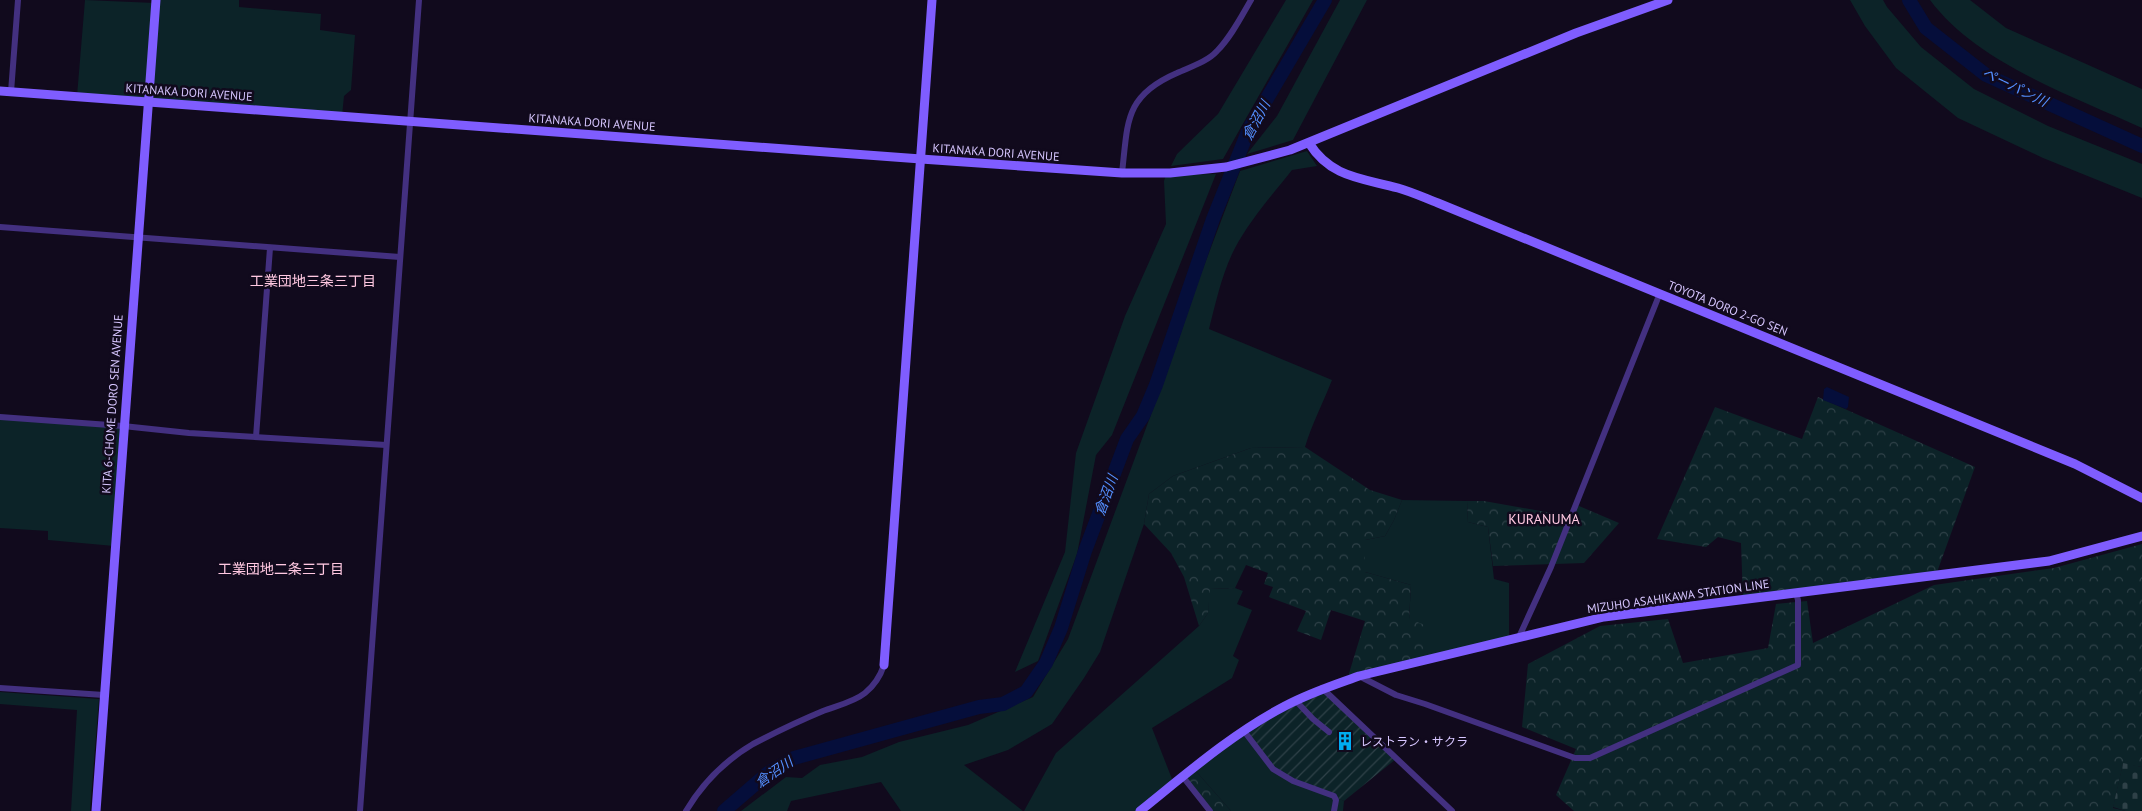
<svg xmlns="http://www.w3.org/2000/svg" width="2142" height="811" font-family="'PT Sans','Noto Sans JP',sans-serif">
<style>
.grass{fill:#0c2328}
.forest{fill:url(#forest-crowns)}
.cemetery{fill:url(#cemetery-stones)}
.garden{fill:url(#garden-furrows)}
.water{fill:#050e3b}
.lines{fill:none;stroke-linecap:round;stroke-linejoin:round}
.river{stroke:#050e3b;stroke-width:14}
.street{stroke:#433080;stroke-width:6}
.secondary{stroke:#7f5dff;stroke-width:9}
.labels{text-anchor:middle;dominant-baseline:central;stroke-width:5;stroke-linejoin:round;paint-order:stroke}
.street-label{font-size:12px;fill:#d7c6ff;stroke:#110a1d}
.poi-label{font-size:12px;fill:#d7c6ff;stroke:#110a1d;text-anchor:start}
.water-label{font-size:14px;font-style:italic;fill:#548fff;stroke:#110a1d}
.neighbourhood-label{font-size:14px;fill:#ffc8e1;stroke:#110a1d}
</style>
<defs>
<pattern id="forest-crowns" width="20" height="18" patternUnits="userSpaceOnUse" patternTransform="scale(1.25)"><rect width="20" height="18" fill="#0c2328"/><path d="M2 6a3 3 0 1 1 6 0M12 15a3 3 0 1 1 6 0" fill="none" stroke="#2f4148"/></pattern>
<pattern id="cemetery-stones" width="16" height="16" patternUnits="userSpaceOnUse" patternTransform="scale(1.25)"><rect width="16" height="16" fill="#0c2328"/><path d="M2 7V4a2 2 0 0 1 4 0v3zM10 15v-3a2 2 0 0 1 4 0v3z" fill="#2f4148"/></pattern>
<pattern id="garden-furrows" width="10" height="10" patternUnits="userSpaceOnUse" patternTransform="scale(1.25)"><rect width="10" height="10" fill="#0c2328"/><path d="M-1 1l2-2M0 10L10 0M9 11l2-2" fill="none" stroke="#2f4148"/></pattern>
</defs>
<rect width="100%" height="100%" fill="#110a1d"/>
<g class="grass">
<path d="M 85,0 L 155,3 L 156,0 L 239,0 L 239,7 L 321,14 L 320,30 L 355,35 L 351,90 L 344,96 L 342,116 L 77,96 Z"/>
<path d="M 1286,0 L 1313,0 L 1223,159 L 1171,166 L 1177,154 L 1218,114 Z"/>
<path d="M 1340,0 L 1367,0 L 1293,140 L 1247,154 L 1277,116 Z"/>
<path d="M 1850,0 L 1883,0 L 1887,7 L 1921,47 L 1974,89 L 2048,126 L 2142,164 L 2142,198 L 2043,158 L 1958,118 L 1896,68 L 1865,26 Z"/>
<path d="M 1930,0 L 1970,0 L 2006,28 L 2142,89 L 2142,128 C 2072,96 1977,63 1930,0 Z"/>
<path d="M 1307,151 L 1317,166 L 1292,170 C 1273,194 1250,220 1235,248 C 1222,273 1216,302 1209,329 L 1332,380 C 1323,403 1312,424 1305,447 L 1251,448 L 1173,476 L 1149,494 L 1144,524 L 1100,652 L 1084,678 L 1052,724 L 1008,750 L 964,765 L 1023,811 L 901,811 L 881,782 L 791,801 L 787,811 L 741,811 L 786,777 L 802,778 L 820,765 L 862,757 L 899,742 L 968,725 L 1033,697 L 1068,639 L 1176,347 L 1199,279 L 1240,171 Z"/>
<path d="M 1216,174 L 1112,435 L 1096,455 L 1077,554 L 1038,661 L 1015,672 L 1065,552 L 1076,453 L 1125,316 L 1166,224 L 1164,181 L 1166,175 Z"/>
<path d="M 0,417 L 123,426 L 114,546 L 48,540 L 48,531 L 0,528 Z"/>
<path d="M 1402,500 L 1467,501 L 1468,522 L 1488,527 L 1494,579 L 1509,583 L 1509,640 L 1424,660 L 1409,619 L 1411,585 L 1365,572 L 1365,540 L 1385,536 L 1394,520 Z"/>
<path d="M 1235,588 L 1243,591 L 1237,604 L 1252,610 L 1233,656 L 1239,660 L 1232,678 L 1152,728 L 1174,784 L 1140,811 L 1024,811 L 1056,753 L 1199,626 L 1208,613 L 1209,589 Z"/>
<path d="M 0,692 L 99,699 L 90,811 L 71,811 L 77,710 L 0,704 Z"/>
<path d="M 1244,731 L 1334,796 L 1344,801 L 1343,811 L 1231,811 L 1194,769 Z"/>
</g>
<g class="forest">
<path d="M 1818,397 L 1975,467 L 1936,575 L 1743,599 L 1741,543 L 1718,537 L 1706,547 L 1657,539 L 1715,407 L 1802,439 Z"/>
<path d="M 1305,447 L 1370,490 L 1402,500 L 1394,520 L 1385,536 L 1365,540 L 1365,572 L 1411,585 L 1409,619 L 1425,625 L 1424,660 L 1347,680 L 1365,621 L 1331,610 L 1321,640 L 1297,631 L 1306,611 L 1269,597 L 1273,587 L 1264,584 L 1268,573 L 1246,565 L 1235,588 L 1210,589 L 1208,613 L 1199,626 L 1184,577 L 1171,553 L 1144,524 L 1149,494 L 1173,476 L 1251,448 Z"/>
<path d="M 1467,501 L 1484,501 L 1563,515 L 1579,506 L 1619,523 L 1584,563 L 1493,566 L 1488,527 L 1468,522 Z"/>
<path d="M 2142,544 L 2142,767 L 2123,764 L 2113,808 L 2126,811 L 1574,811 L 1556,795 L 1576,749 L 1522,727 L 1528,664 L 1600,626 L 1668,619 L 1683,663 L 1768,648 L 1776,604 L 1807,601 L 1813,643 L 1934,585 L 2054,568 Z"/>
<path d="M 1194,769 L 1231,811 L 1210,811 L 1183,777 Z"/>
</g>
<path class="cemetery" d="M 2123,763 L 2142,767 L 2142,811 L 2126,811 L 2113,807 Z"/>
<path class="garden" d="M 1322,688 L 1396,759 L 1344,801 L 1273,769 L 1244,731 Z"/>
<path class="water" d="M 1827,387 L 1849,397 L 1848,407 L 1846,409 L 1823,400 L 1824,389 Z"/>
<g class="lines">
<g class="river">
<path d="M 1909,0 L 1926,28 L 1986,75 L 2142,146"/>
<path d="M 724,811 L 768,773 L 794,758 L 979,707 L 1003,704 L 1026,692 L 1046,663 L 1061,628 L 1085,551 L 1127,439 L 1143,416 L 1156,385 L 1213,219 L 1249,129 L 1325,0"/>
</g>
<g class="street">
<path d="M 11,92 L 18,0"/>
<path d="M 1122,173 C 1128,122 1124,96 1177,73 C 1190,67 1207,62 1217,51 C 1231,37 1241,17 1251,0"/>
<path d="M 0,227 L 400,257"/>
<path d="M 0,417 L 123,426 L 189,433 L 386,445"/>
<path d="M 256,437 L 270,248"/>
<path d="M 1519,637 L 1551,567 L 1660,293"/>
<path d="M 1359,676 L 1396,695 L 1425,704 L 1575,758 L 1590,758 L 1798,665 L 1798,600 L 1796,593"/>
<path d="M 0,688 L 104,695"/>
<path d="M 1322,688 L 1452,811"/>
<path d="M 1296,701 L 1313,719 L 1329,732"/>
<path d="M 1244,731 L 1273,769 L 1293,781 L 1334,796 L 1336,800 L 1334,811"/>
<path d="M 1183,777 L 1210,811"/>
<path d="M 360,811 L 419,0"/>
<path d="M 686,811 C 702,784 726,760 753,744 C 776,732 799,721 823,711 C 836,706 854,702 865,693 C 875,685 880,677 884,665"/>
</g>
<g class="secondary">
<path d="M 0,91 L 921,159 L 1122,173 L 1170,173 L 1226,167 L 1290,150 L 1576,33 L 1668,0"/>
<path d="M 1309,143 C 1331,178 1362,178 1398,188 C 1412,192 1425,198 1438,203 L 2075,464 L 2142,498"/>
<path d="M 884,665 L 932,0"/>
<path d="M 96,811 L 156,0"/>
<path d="M 1140,811 C 1186,774 1233,733 1285,706 C 1309,693 1334,685 1359,676 L 1604,617 L 2049,561 L 2142,536"/>
</g>
</g>
<defs>
<g id="building-bare" transform="scale(1.5)"><path d="M-4-6H4V6H1V3H-1V6H-4ZM-2.5-4.3h1.7v1.8h-1.7ZM.8-4.3h1.7v1.8H.8ZM-2.5-1h1.7V.8h-1.7ZM.8-1h1.7V.8H.8Z" fill="#00abf1" stroke="#110a1d" stroke-width="2.5" paint-order="stroke"/></g>
</defs>
<g fill-rule="evenodd">
<use href="#building-bare" x="1345" y="741"/>
</g>
<g class="labels">
<g class="street-label">
<text transform="translate(189 92) rotate(4)">KITANAKA DORI AVENUE</text>
<text transform="translate(592 122) rotate(4)">KITANAKA DORI AVENUE</text>
<text transform="translate(996 152) rotate(4)">KITANAKA DORI AVENUE</text>
<text transform="translate(1728 308) rotate(22)">TOYOTA DORO 2-GO SEN</text>
<text transform="translate(112 404) rotate(-86)">KITA 6-CHOME DORO SEN AVENUE</text>
<text transform="translate(1678 596) rotate(-8)">MIZUHO ASAHIKAWA STATION LINE</text>
</g>
<g class="poi-label">
<text x="1360" y="741">レストラン・サクラ</text>
</g>
<g class="water-label">
<text transform="translate(2015 87) rotate(26)">ペーパン川</text>
<text transform="translate(1256 120) rotate(-62)">倉沼川</text>
<text transform="translate(1106 495) rotate(-70)">倉沼川</text>
<text transform="translate(774 772) rotate(-34)">倉沼川</text>
</g>
<g class="neighbourhood-label">
<text x="313" y="281">工業団地三条三丁目</text>
<text x="1544" y="519">KURANUMA</text>
<text x="281" y="569">工業団地二条三丁目</text>
</g>
</g>
</svg>
